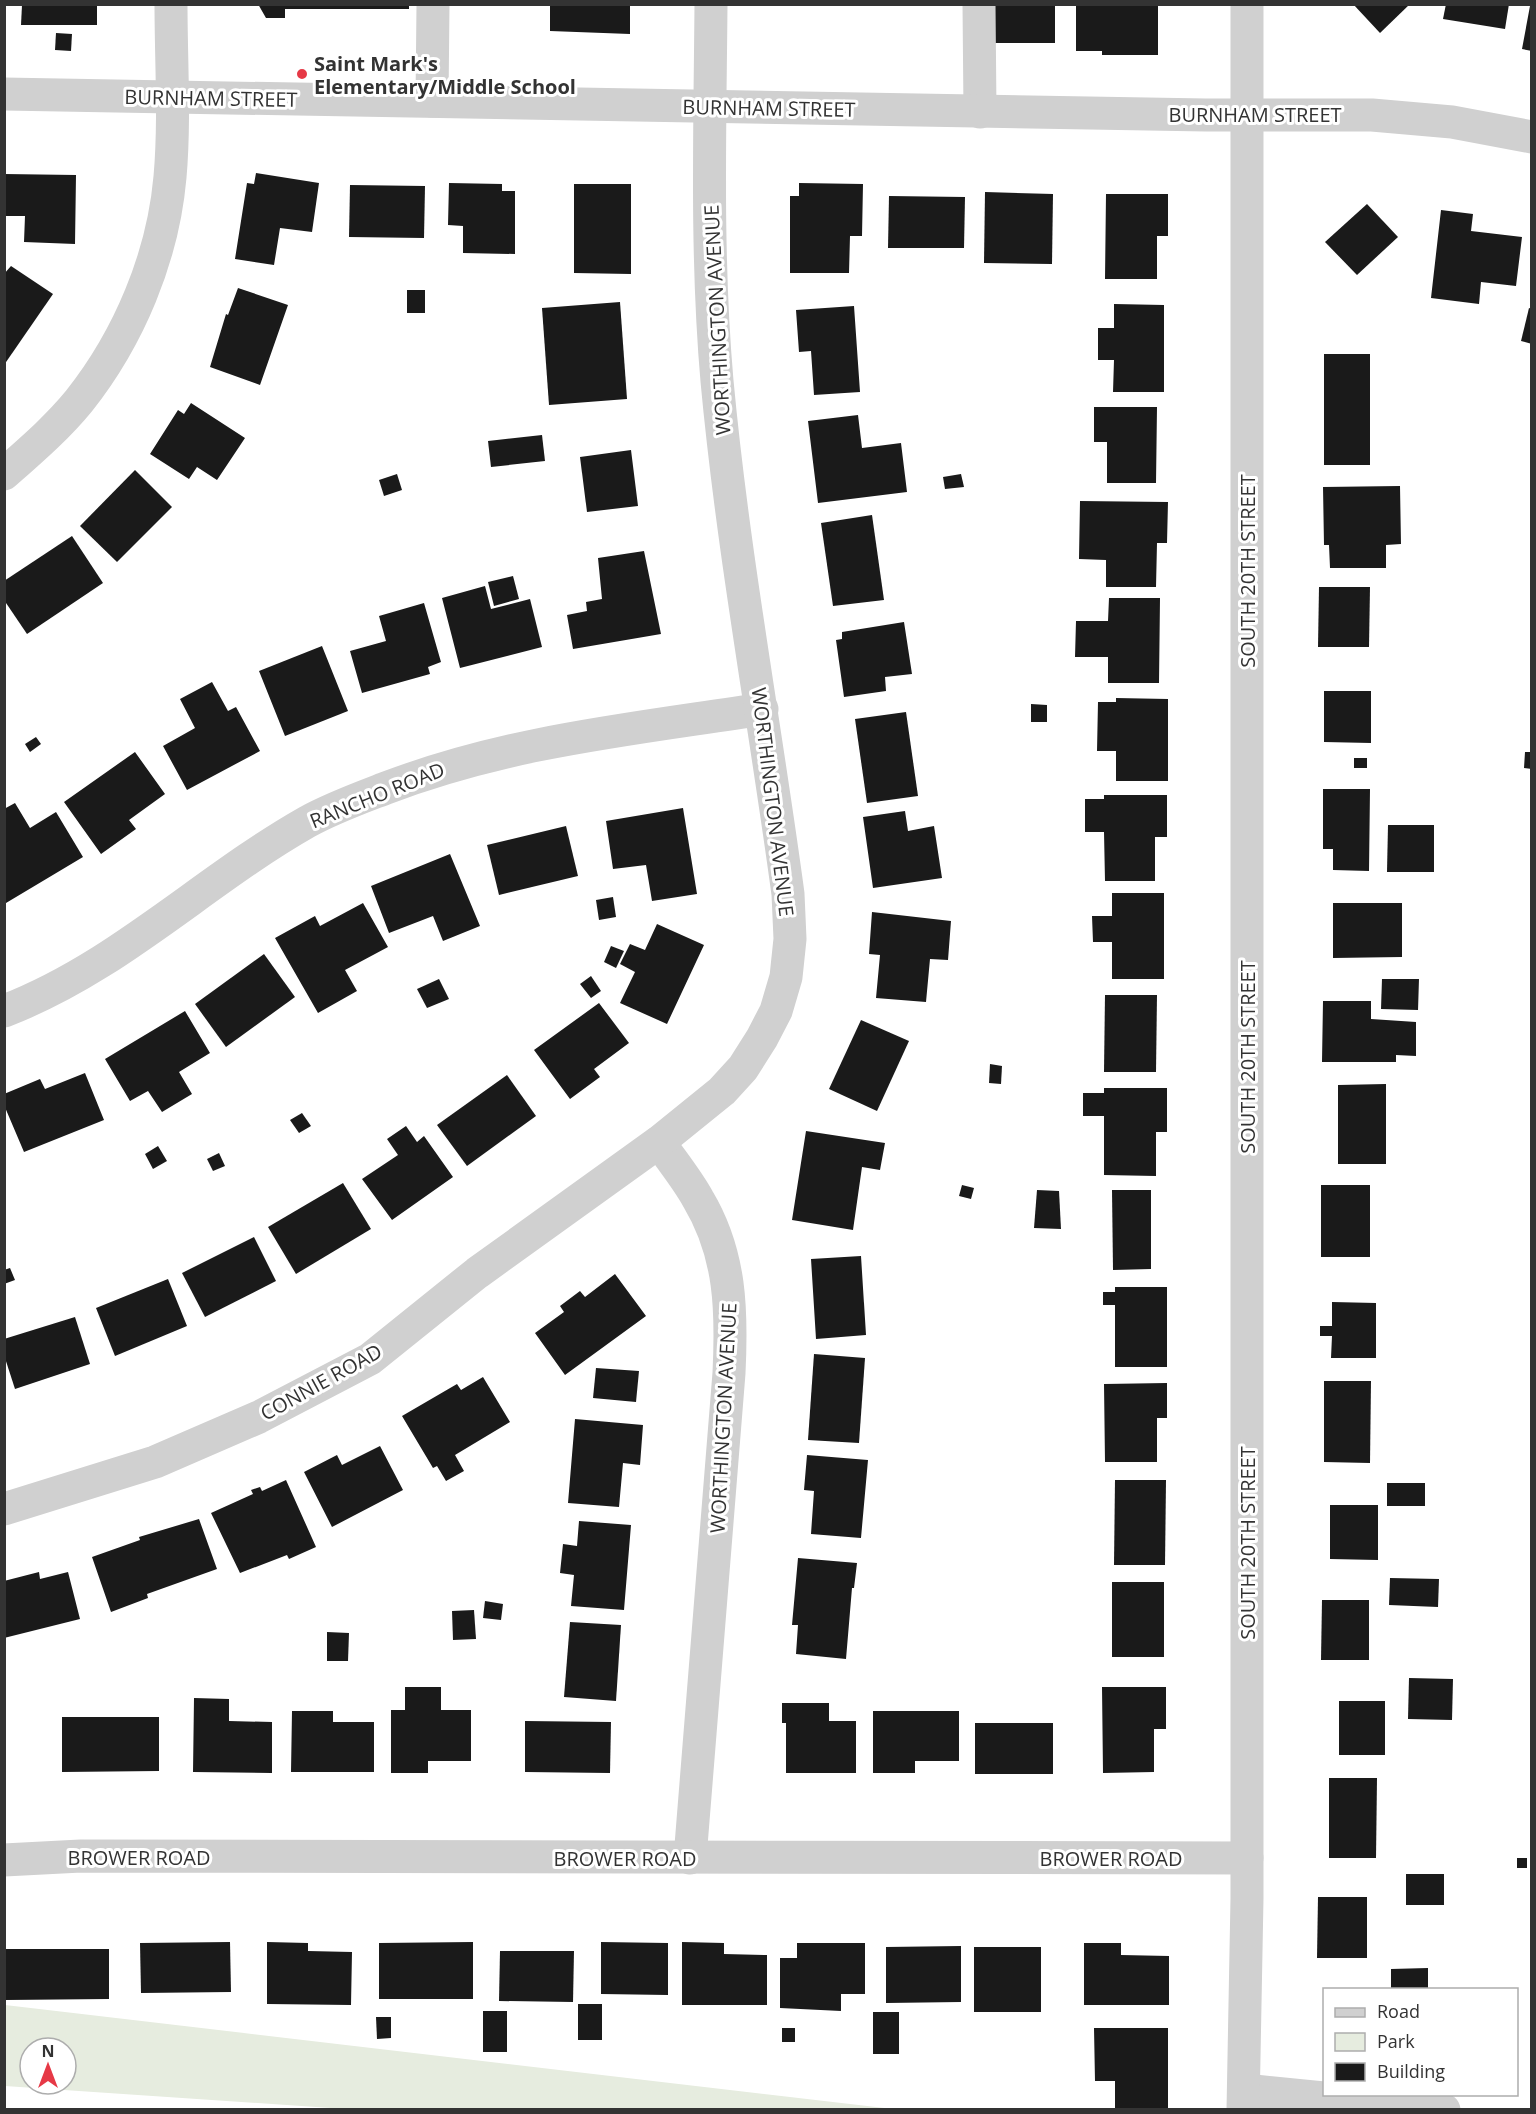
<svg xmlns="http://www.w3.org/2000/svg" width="1536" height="2114" font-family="'Open Sans',sans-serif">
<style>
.green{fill:#e6ecdf;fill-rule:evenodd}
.building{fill:#1a1a1a}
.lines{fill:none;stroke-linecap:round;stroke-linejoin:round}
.minor{stroke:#d0d0d0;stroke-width:33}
.poi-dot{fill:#e63946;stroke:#fff;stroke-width:2}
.labels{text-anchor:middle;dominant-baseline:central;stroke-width:6;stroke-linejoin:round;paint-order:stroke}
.poi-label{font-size:20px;font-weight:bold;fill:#333;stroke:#fff;text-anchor:start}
.street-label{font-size:20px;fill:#333;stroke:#fff}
</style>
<rect width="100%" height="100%" fill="#fff"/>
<path class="green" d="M 5,2005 L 893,2109 L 360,2110 L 5,2086 ZM 30,2048 L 66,2048 L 66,2084 L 30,2084 Z"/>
<g class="building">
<path d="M 258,4 L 409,4 L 409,9 L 285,9 L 285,18 L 266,18 Z"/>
<path d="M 550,4 L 630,4 L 630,34 L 550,31 Z"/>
<rect x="994" y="4" width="61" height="39"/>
<path d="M 1076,4 L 1158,4 L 1158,55 L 1102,55 L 1102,51 L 1076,51 Z"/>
<path d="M 1353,4 L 1410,4 L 1380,33 Z"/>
<path d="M 1446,4 L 1509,4 L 1505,29 L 1443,19 Z"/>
<path d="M 22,5 L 97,5 L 97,25 L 21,25 Z"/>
<path d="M 1530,6 L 1532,6 L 1532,51 L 1522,49 Z"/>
<path d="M 56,33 L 72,34 L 71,51 L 55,50 Z"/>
<path d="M 256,173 L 319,183 L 312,232 L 280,228 L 274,265 L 235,259 L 247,183 L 254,184 Z"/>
<path d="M 4,174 L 76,175 L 75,244 L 24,242 L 25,216 L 4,216 Z"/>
<path d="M 449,183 L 502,184 L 502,191 L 515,191 L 515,254 L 463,253 L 463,226 L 448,225 Z"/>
<path d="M 799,183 L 863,184 L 862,236 L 850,236 L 849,273 L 790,273 L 790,196 L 799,196 Z"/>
<path d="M 574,184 L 631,184 L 631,274 L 574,273 Z"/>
<path d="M 350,185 L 425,186 L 424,238 L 349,237 Z"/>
<path d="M 985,192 L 1053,194 L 1052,264 L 984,263 Z"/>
<path d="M 1106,194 L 1168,194 L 1168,236 L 1157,236 L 1157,279 L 1105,279 Z"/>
<path d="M 889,196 L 965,197 L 964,248 L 888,248 Z"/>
<path d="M 1367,204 L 1398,237 L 1357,275 L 1325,242 Z"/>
<path d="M 1441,210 L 1473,214 L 1471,231 L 1522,237 L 1516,286 L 1481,282 L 1479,304 L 1431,298 Z"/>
<path d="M 11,266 L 53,294 L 4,365 L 4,274 Z"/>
<path d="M 238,288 L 288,305 L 260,385 L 210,367 L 226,314 L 228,315 Z"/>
<rect x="407" y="290" width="18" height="23"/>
<path d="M 620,302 L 627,399 L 549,405 L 542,308 Z"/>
<path d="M 1114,304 L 1164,305 L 1164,392 L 1113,392 L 1114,360 L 1098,360 L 1098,328 L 1114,328 Z"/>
<path d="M 854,306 L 860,392 L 814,395 L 811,351 L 799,352 L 796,310 Z"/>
<path d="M 1529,308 L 1532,309 L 1532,344 L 1521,341 Z"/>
<rect x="1324" y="354" width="46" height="111"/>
<path d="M 191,403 L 245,438 L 217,480 L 197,467 L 189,479 L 150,454 L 178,410 L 184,414 Z"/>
<path d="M 1094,407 L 1157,407 L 1156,483 L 1107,483 L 1107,442 L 1094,442 Z"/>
<path d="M 858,415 L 862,448 L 901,443 L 907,492 L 818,503 L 808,421 Z"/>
<path d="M 542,435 L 545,461 L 491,467 L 488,441 Z"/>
<path d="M 631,450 L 638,506 L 587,512 L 580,457 Z"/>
<path d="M 135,470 L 172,507 L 117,562 L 80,526 Z"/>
<path d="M 397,474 L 402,490 L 384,496 L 379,480 Z"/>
<path d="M 961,474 L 964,487 L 945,489 L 943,477 Z"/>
<path d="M 1400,486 L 1401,544 L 1386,545 L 1386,568 L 1330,568 L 1329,545 L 1324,545 L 1323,487 Z"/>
<path d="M 1080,501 L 1168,502 L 1167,543 L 1157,543 L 1156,587 L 1106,587 L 1106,560 L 1079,559 Z"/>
<path d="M 872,515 L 884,600 L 833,606 L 821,523 Z"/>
<path d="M 72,536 L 103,583 L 27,634 L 4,600 L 4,581 Z"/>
<path d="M 644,551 L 661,634 L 573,649 L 567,615 L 587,611 L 586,602 L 602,599 L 598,558 Z"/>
<path d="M 513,576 L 519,599 L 494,606 L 488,582 Z"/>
<path d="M 485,586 L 491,609 L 530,599 L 542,647 L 460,668 L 442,598 Z"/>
<path d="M 1319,587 L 1370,587 L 1369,647 L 1318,647 Z"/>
<path d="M 1109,598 L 1160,598 L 1159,683 L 1108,683 L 1108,657 L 1075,657 L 1076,621 L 1108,621 Z"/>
<path d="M 424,603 L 441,662 L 428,667 L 430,674 L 362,693 L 350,651 L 386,641 L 379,616 Z"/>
<path d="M 904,622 L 912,674 L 885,677 L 886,691 L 844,697 L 836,640 L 842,639 L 842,632 Z"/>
<path d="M 322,646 L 348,711 L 285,736 L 259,671 Z"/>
<path d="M 212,682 L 228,711 L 236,707 L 260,751 L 187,790 L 163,746 L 195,728 L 180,699 Z"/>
<path d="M 1324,691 L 1371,691 L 1371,743 L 1324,742 Z"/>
<path d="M 1116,698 L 1168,699 L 1168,781 L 1116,781 L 1116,751 L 1097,751 L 1098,702 L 1116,702 Z"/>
<path d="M 1031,704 L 1047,705 L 1047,722 L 1031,722 Z"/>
<path d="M 906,712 L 918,796 L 867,803 L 855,719 Z"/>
<path d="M 36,737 L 41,744 L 30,752 L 25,744 Z"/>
<path d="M 135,752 L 165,794 L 129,820 L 136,829 L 101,854 L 64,802 Z"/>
<path d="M 1525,752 L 1532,752 L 1532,769 L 1524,768 Z"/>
<rect x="1354" y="758" width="13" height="10"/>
<path d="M 1323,789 L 1370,789 L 1369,871 L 1333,870 L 1333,849 L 1323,849 Z"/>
<path d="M 1104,795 L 1167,795 L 1167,837 L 1155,837 L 1155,881 L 1105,881 L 1104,832 L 1085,832 L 1085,799 L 1104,799 Z"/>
<path d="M 15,803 L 30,828 L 56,812 L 83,857 L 6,903 L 4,809 Z"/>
<path d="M 683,808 L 697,894 L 652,901 L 646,865 L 613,869 L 606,821 Z"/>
<path d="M 905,811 L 908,831 L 934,826 L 942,878 L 873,888 L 863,817 Z"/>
<path d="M 1388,825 L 1434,825 L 1434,872 L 1387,872 Z"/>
<path d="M 566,826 L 578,876 L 499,895 L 487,845 Z"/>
<path d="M 450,854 L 480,926 L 443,941 L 433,916 L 389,933 L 371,886 Z"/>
<path d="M 1112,893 L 1164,893 L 1164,979 L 1112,979 L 1112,942 L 1093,942 L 1092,916 L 1112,916 Z"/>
<path d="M 613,897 L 616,917 L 599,920 L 596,900 Z"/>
<path d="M 363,903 L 388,947 L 345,970 L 357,991 L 318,1013 L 275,938 L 315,916 L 320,926 Z"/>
<path d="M 1333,903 L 1402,903 L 1402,957 L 1333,958 Z"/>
<path d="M 872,912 L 951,921 L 948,960 L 930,959 L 926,1002 L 876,998 L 880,955 L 869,954 Z"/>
<path d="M 657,924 L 704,945 L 667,1024 L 620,1003 L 635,972 L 620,964 L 630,944 L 645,950 Z"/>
<path d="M 611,946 L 624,951 L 616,968 L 604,962 Z"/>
<path d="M 264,954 L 295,997 L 226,1047 L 195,1004 Z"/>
<path d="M 591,976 L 601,991 L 591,998 L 580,984 Z"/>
<path d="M 439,979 L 449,999 L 427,1008 L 417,989 Z"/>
<path d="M 1382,979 L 1419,979 L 1418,1010 L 1381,1009 Z"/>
<path d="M 1105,995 L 1157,995 L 1156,1072 L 1104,1072 Z"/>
<path d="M 1323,1001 L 1371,1001 L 1371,1019 L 1416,1022 L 1416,1056 L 1396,1055 L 1396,1062 L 1322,1062 Z"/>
<path d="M 599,1003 L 629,1043 L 594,1069 L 600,1077 L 570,1099 L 534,1050 Z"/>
<path d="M 185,1011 L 210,1053 L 179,1072 L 192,1094 L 162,1112 L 148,1091 L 130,1101 L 105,1059 Z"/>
<path d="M 861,1020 L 909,1041 L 877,1111 L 829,1089 Z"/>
<path d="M 990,1064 L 1002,1066 L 1001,1084 L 989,1083 Z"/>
<path d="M 85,1073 L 104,1120 L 24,1152 L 4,1105 L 4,1094 L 40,1079 L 45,1089 Z"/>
<path d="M 507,1075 L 536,1116 L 467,1166 L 437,1125 Z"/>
<path d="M 1386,1084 L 1386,1164 L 1338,1164 L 1338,1085 Z"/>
<path d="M 1104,1088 L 1167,1088 L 1167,1132 L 1156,1132 L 1156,1176 L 1104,1175 L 1104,1116 L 1083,1116 L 1083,1093 L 1104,1093 Z"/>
<path d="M 302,1113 L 311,1126 L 299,1133 L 290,1120 Z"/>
<path d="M 406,1126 L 417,1142 L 424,1136 L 453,1177 L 392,1220 L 362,1179 L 398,1155 L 387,1139 Z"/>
<path d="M 806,1131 L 885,1143 L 880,1170 L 862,1167 L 853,1230 L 792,1220 Z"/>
<path d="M 158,1146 L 167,1161 L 153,1169 L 145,1154 Z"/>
<path d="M 219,1153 L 225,1166 L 213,1171 L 207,1159 Z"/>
<path d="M 343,1183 L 371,1229 L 296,1274 L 268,1227 Z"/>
<path d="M 962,1185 L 974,1188 L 971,1199 L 959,1196 Z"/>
<rect x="1321" y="1185" width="49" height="72"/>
<path d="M 1037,1190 L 1059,1191 L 1061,1229 L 1034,1228 Z"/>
<path d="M 1112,1190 L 1151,1190 L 1151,1269 L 1113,1270 Z"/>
<path d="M 254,1237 L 276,1281 L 205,1317 L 182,1273 Z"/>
<path d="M 861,1256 L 866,1335 L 816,1339 L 811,1259 Z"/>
<path d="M 10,1268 L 15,1280 L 4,1284 L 4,1270 Z"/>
<path d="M 615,1274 L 646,1316 L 565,1375 L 535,1333 L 564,1312 L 560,1306 L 580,1291 L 585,1297 Z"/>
<path d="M 168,1279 L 187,1326 L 115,1356 L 96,1308 Z"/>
<path d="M 1115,1287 L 1167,1287 L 1167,1367 L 1115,1367 L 1115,1305 L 1103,1305 L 1103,1292 L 1115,1292 Z"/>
<path d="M 1332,1302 L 1376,1303 L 1376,1358 L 1331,1358 L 1332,1336 L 1320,1336 L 1320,1326 L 1332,1326 Z"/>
<path d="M 75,1317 L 90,1364 L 15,1389 L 4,1355 L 4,1339 Z"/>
<path d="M 814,1354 L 865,1358 L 859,1443 L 808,1440 Z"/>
<path d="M 596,1368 L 639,1371 L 636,1402 L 593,1398 Z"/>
<path d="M 483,1377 L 510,1422 L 455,1455 L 464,1471 L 446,1481 L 437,1466 L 433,1468 L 402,1416 L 457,1384 L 461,1390 Z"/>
<path d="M 1324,1381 L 1371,1381 L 1370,1463 L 1324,1462 Z"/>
<path d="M 1167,1383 L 1167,1418 L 1157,1418 L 1157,1462 L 1105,1462 L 1104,1384 Z"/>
<path d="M 575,1419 L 643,1425 L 640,1465 L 623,1463 L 619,1507 L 568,1503 Z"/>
<path d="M 380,1446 L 403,1490 L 332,1527 L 304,1472 L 337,1455 L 342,1465 Z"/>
<path d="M 807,1455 L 868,1460 L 861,1538 L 811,1534 L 814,1491 L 804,1490 Z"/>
<path d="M 286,1480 L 316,1547 L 289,1559 L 287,1555 L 240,1573 L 211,1513 L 253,1494 L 251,1490 L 260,1487 L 262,1491 Z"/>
<path d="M 1115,1480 L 1166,1480 L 1165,1565 L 1114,1565 Z"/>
<rect x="1387" y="1483" width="38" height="23"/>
<path d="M 1330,1505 L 1378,1505 L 1378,1560 L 1330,1559 Z"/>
<path d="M 199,1519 L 217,1569 L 147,1594 L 148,1598 L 111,1612 L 92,1557 L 140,1540 L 139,1537 Z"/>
<path d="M 579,1521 L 631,1525 L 624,1610 L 571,1606 L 574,1575 L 560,1573 L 563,1544 L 577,1546 Z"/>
<path d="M 798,1558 L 857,1563 L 854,1588 L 852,1588 L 846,1659 L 796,1654 L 798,1625 L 792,1625 Z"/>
<path d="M 39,1572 L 40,1579 L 68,1572 L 80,1619 L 4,1638 L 4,1581 Z"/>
<path d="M 1390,1578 L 1439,1579 L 1438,1607 L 1389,1605 Z"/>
<rect x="1112" y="1582" width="52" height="75"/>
<path d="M 1322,1600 L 1369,1600 L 1369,1660 L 1321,1660 Z"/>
<path d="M 485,1601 L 503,1604 L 501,1620 L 483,1618 Z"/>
<path d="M 474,1610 L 476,1639 L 453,1640 L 452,1611 Z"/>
<path d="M 570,1622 L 621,1625 L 616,1701 L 564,1697 Z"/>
<path d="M 327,1632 L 349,1633 L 348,1661 L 327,1661 Z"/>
<path d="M 1409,1678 L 1453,1679 L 1452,1720 L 1408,1719 Z"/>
<path d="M 405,1687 L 441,1687 L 441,1710 L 471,1710 L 471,1761 L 428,1761 L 428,1773 L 391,1773 L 391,1710 L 405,1710 Z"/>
<path d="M 1102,1687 L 1166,1687 L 1166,1729 L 1154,1729 L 1154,1772 L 1103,1773 Z"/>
<path d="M 194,1698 L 229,1699 L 229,1721 L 272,1722 L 272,1773 L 193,1772 Z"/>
<rect x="1339" y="1701" width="46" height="54"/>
<path d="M 782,1703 L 829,1703 L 829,1721 L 856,1721 L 856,1773 L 786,1773 L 786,1723 L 782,1723 Z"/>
<path d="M 292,1711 L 333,1711 L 333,1722 L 374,1722 L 374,1772 L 291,1772 Z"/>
<path d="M 873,1711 L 959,1711 L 959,1761 L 915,1761 L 915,1773 L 873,1773 Z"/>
<path d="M 62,1717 L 159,1717 L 159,1771 L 62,1772 Z"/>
<path d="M 525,1721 L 611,1722 L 610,1773 L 525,1772 Z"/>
<rect x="975" y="1723" width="78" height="51"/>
<path d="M 1329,1778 L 1377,1778 L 1376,1858 L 1329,1858 Z"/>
<rect x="1517" y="1858" width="10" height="10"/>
<rect x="1406" y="1874" width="38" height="31"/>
<path d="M 1318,1897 L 1367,1897 L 1367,1958 L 1317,1958 Z"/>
<path d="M 230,1942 L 231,1992 L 141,1993 L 140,1943 Z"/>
<path d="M 267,1942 L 308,1943 L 308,1951 L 352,1952 L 351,2005 L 267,2004 Z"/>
<path d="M 473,1942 L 473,1999 L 379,1999 L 379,1943 Z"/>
<path d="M 601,1942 L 668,1943 L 668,1995 L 601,1994 Z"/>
<path d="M 682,1942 L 724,1943 L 724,1954 L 767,1955 L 767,2005 L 682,2005 Z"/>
<path d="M 797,1943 L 865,1943 L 865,1994 L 841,1994 L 841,2011 L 780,2008 L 780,1958 L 797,1958 Z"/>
<path d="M 1084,1943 L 1121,1943 L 1121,1955 L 1169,1956 L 1169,2005 L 1084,2005 Z"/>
<path d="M 961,1946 L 961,2002 L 886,2003 L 886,1947 Z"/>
<rect x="974" y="1947" width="67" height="65"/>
<path d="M 4,1949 L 109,1949 L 109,1999 L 5,2000 Z"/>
<path d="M 500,1951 L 574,1951 L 573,2002 L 499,2001 Z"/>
<path d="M 1428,1968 L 1428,1990 L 1391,1990 L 1391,1969 Z"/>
<rect x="578" y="2004" width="24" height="36"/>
<rect x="483" y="2011" width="24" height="41"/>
<rect x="873" y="2012" width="26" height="42"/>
<path d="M 376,2017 L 391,2017 L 391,2038 L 377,2039 Z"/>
<rect x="782" y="2028" width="13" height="14"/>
<path d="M 1094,2028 L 1168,2028 L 1168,2110 L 1115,2110 L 1115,2081 L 1095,2081 Z"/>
</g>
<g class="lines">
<g class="minor">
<path d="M 979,4 L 980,112"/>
<path d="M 4,94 L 1206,115 L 1372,115 L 1452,122 L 1532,137"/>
<path d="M 432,101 L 433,4"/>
<path d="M 4,474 C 30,451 57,428 79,401 C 129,338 163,257 170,177 C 175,120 171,62 171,4"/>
<path d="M 4,1011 C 117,968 203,881 307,822 C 332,808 360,798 386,788 C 509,741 633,729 762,709"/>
<path d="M 659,1142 C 672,1161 687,1179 698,1199 C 731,1254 732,1311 729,1373 L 690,1858"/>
<path d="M 4,1509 L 155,1462 L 259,1417 L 370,1359 L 477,1273 L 659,1142 L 722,1091 L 743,1068 L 762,1038 L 776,1011 L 786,977 L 790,939 L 788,894 C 765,723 733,553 717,381 C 706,256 710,130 711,4"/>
<path d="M 4,1860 L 81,1856 L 1247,1858"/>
<path d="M 1245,2090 L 1444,2110"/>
<path d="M 1243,2110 L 1247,1898 L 1247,4"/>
</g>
</g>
<circle class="poi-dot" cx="302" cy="74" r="6"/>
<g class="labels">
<g class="poi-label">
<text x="314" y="63">Saint Mark's<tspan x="314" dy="23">Elementary/Middle School</tspan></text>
</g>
<g class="street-label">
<text transform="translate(211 98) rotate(1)">BURNHAM STREET</text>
<text transform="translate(769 108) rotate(1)">BURNHAM STREET</text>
<text x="1255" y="114">BURNHAM STREET</text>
<text transform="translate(717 320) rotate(-93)">WORTHINGTON AVENUE</text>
<text transform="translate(1247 571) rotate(-90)">SOUTH 20TH STREET</text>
<text transform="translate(377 795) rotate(-22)">RANCHO ROAD</text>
<text transform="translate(773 802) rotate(83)">WORTHINGTON AVENUE</text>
<text transform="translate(1247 1057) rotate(-90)">SOUTH 20TH STREET</text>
<text transform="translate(321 1382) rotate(-29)">CONNIE ROAD</text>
<text transform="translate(723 1418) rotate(-87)">WORTHINGTON AVENUE</text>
<text transform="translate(1247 1543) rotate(-90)">SOUTH 20TH STREET</text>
<text x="139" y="1857">BROWER ROAD</text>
<text x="625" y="1858">BROWER ROAD</text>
<text x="1111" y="1858">BROWER ROAD</text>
</g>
</g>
<rect width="1536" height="2114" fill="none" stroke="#333333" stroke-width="12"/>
<rect x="1323" y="1988" width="195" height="108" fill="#ffffff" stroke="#adadad" stroke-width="1.5"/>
<rect x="1335" y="2008" width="30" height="9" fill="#d0d0d0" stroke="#adadad" stroke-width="1.5"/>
<text x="1377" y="2018" font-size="18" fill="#333333">Road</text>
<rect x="1335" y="2033" width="30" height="18" fill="#e6ecdf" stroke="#adadad" stroke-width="1.5"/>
<text x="1377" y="2048" font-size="18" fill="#333333">Park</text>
<rect x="1335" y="2063" width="30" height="18" fill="#1a1a1a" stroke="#adadad" stroke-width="1.5"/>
<text x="1377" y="2078" font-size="18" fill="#333333">Building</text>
<g transform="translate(48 2066)"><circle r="28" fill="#ffffff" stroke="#adadad" stroke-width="1.5"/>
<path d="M0-4.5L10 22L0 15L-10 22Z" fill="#e63946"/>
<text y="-9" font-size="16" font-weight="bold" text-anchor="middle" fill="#333333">N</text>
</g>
</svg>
